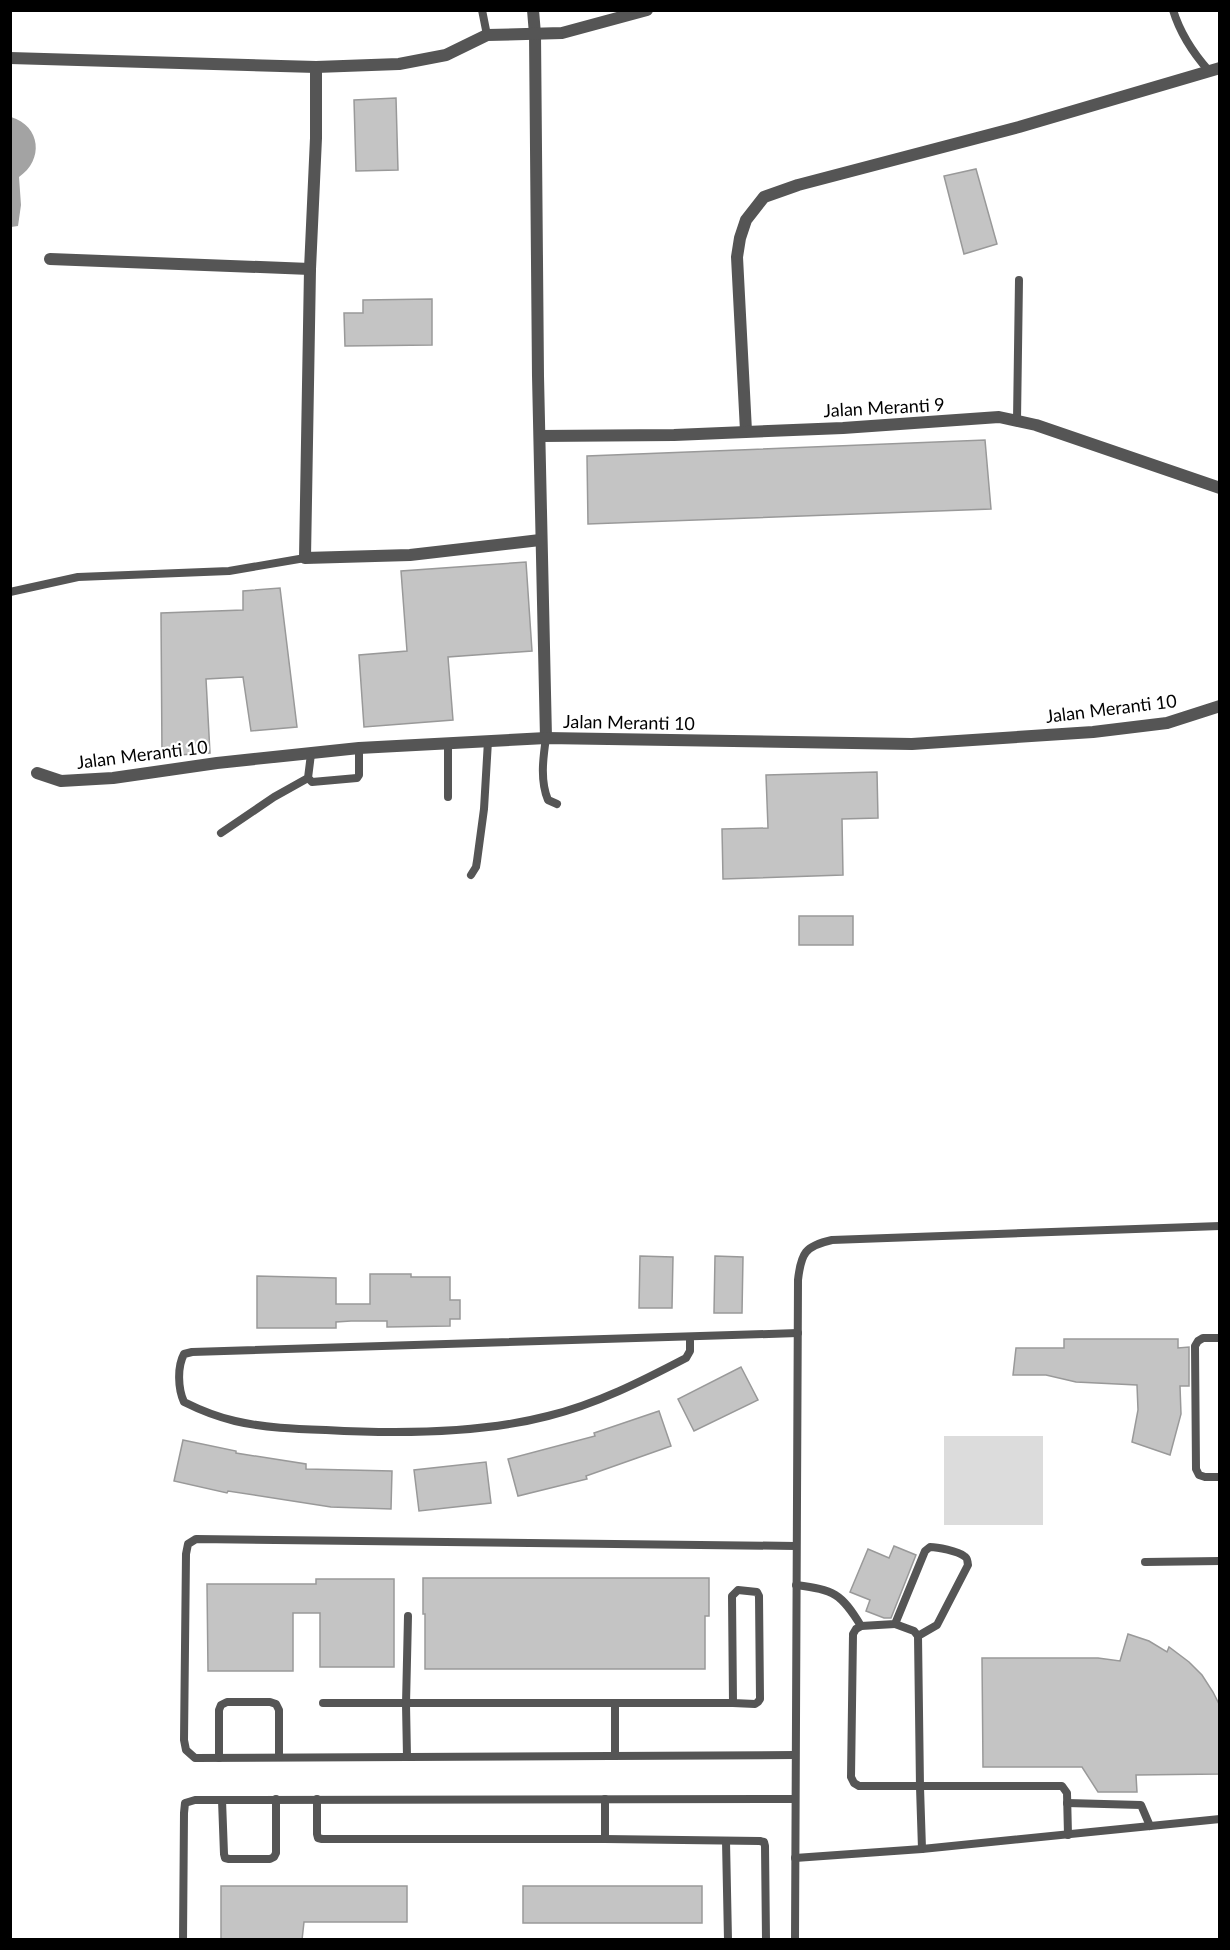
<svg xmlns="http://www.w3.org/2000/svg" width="1230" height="1950" font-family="Lato,sans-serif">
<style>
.green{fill:#dcdcdc}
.water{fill:#a3a3a3}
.building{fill:#c4c4c4;stroke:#999;stroke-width:1.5}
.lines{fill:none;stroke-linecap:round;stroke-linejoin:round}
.service{stroke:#555;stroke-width:8}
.minor{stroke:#555;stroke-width:12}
.labels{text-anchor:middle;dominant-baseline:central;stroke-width:4.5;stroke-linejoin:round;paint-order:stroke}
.street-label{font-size:18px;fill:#000;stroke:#fff}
</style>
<rect width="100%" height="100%" fill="#fff"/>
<rect class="green" x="944" y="1436" width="99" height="89"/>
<path class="water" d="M 11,117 C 41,126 44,160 19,177 L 21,205 L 18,226 L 11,227 Z"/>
<g class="building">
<path d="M 396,98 L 398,170 L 356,171 L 354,100 Z"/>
<path d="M 976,169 L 997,244 L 964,254 L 944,176 Z"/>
<path d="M 432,299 L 432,345 L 345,346 L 344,313 L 363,313 L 363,300 Z"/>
<path d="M 985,440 L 991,509 L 588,524 L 587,456 Z"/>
<path d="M 526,562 L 532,651 L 448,657 L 453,720 L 364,727 L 359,655 L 407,651 L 401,571 Z"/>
<path d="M 280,588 L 297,727 L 251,731 L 243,677 L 206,679 L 210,753 L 162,756 L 161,613 L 243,610 L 243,591 Z"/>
<path d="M 877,772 L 878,818 L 842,819 L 843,875 L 723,879 L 722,829 L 768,828 L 766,775 Z"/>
<rect x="799" y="916" width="54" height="29"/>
<path d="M 640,1256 L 673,1257 L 672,1308 L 639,1308 Z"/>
<path d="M 715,1256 L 743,1257 L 742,1313 L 714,1313 Z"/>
<path d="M 370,1274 L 411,1274 L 411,1277 L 450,1277 L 450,1300 L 460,1300 L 460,1319 L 450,1319 L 450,1326 L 387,1327 L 387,1321 L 351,1321 L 336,1322 L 336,1328 L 257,1328 L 257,1276 L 336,1278 L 336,1304 L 370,1304 Z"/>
<path d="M 1064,1339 L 1178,1339 L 1178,1348 L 1189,1347 L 1189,1386 L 1180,1386 L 1181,1414 L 1170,1455 L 1132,1442 L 1138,1410 L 1137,1385 L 1076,1382 L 1046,1375 L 1013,1375 L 1016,1348 L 1064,1348 Z"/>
<path d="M 741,1367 L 758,1400 L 694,1431 L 678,1399 Z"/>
<path d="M 659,1411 L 671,1446 L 586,1476 L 587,1479 L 518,1496 L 508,1459 L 595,1436 L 594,1433 Z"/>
<path d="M 183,1440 L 236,1451 L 236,1453 L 306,1464 L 306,1469 L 392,1471 L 391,1509 L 331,1507 L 228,1491 L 227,1493 L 174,1481 Z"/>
<path d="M 486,1462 L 491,1503 L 419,1511 L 414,1470 Z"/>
<path d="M 894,1546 L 916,1555 L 891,1618 L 884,1618 L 866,1611 L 870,1600 L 850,1592 L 868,1549 L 889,1558 Z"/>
<path d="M 423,1578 L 709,1578 L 709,1616 L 705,1616 L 705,1669 L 425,1669 L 425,1614 L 423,1614 Z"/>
<path d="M 316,1579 L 394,1579 L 394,1667 L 320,1667 L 320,1613 L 293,1613 L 293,1671 L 208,1671 L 207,1584 L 316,1584 Z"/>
<path d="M 1128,1634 L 1149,1641 L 1167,1652 L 1169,1647 L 1189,1662 L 1202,1675 L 1213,1692 L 1220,1706 L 1220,1774 L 1136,1775 L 1137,1792 L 1098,1792 L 1082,1767 L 983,1767 L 982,1658 L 1098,1658 L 1120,1661 Z"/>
<path d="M 221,1886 L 407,1886 L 407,1922 L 304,1922 L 302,1940 L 221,1940 Z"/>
<rect x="523" y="1886" width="179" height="37"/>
</g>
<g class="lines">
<g class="service">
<path d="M 482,10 L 487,35"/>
<path d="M 1173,10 C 1180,33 1193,53 1209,71"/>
<path d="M 1017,420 L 1019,280"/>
<path d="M 10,592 L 78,577 L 229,571 L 305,558"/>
<path d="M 546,738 C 543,758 540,781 548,800 L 557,804"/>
<path d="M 308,778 L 312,782 L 357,778 L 359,775 L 359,748"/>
<path d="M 448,797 L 448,743"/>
<path d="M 221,833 L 274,797 L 308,778 L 311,754"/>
<path d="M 471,875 L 476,867 L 477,861 L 484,809 L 488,741"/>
<path d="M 690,1337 L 690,1351 L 686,1358 C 642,1381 597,1404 548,1416 C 479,1434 397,1434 326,1430 C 296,1429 265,1428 235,1421 C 218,1417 200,1410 184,1402 C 178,1389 177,1367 184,1354 L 192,1352 L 798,1333"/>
<path d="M 1220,1338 L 1203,1338 L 1198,1341 L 1195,1346 L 1196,1469 L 1199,1475 L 1205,1477 L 1220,1477"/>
<path d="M 1145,1562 L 1220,1561"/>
<path d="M 796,1585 C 834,1590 841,1593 861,1626"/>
<path d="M 895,1624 L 914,1631 L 918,1636 L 920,1787 L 922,1849"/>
<path d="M 918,1636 L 937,1625 L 968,1565 C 967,1560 968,1558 964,1556 C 958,1551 937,1547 930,1547 L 925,1551 L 895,1624 L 861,1626 L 856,1629 L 853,1634 L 851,1777 L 854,1783 L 859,1786 L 1062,1786 L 1067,1793 L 1068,1835"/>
<path d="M 323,1703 L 733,1703 L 732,1596 L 738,1590 L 757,1592 L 759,1596 L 760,1699 L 758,1702 L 755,1704 L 733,1703"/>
<path d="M 615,1704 L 615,1756"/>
<path d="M 795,1755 L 195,1758 L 186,1750 L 184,1740 L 186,1554 L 188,1544 L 196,1539 L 796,1546"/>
<path d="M 407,1757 L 406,1704 L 408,1616"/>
<path d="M 219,1758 L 219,1710 L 221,1705 L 227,1702 L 270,1702 L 276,1704 L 279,1710 L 279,1757"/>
<path d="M 317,1799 L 317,1834 L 318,1838 L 322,1839 L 605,1839 L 760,1841 L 764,1842 L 765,1846 L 766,1940"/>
<path d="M 605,1799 L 605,1839"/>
<path d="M 222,1800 L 224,1854 L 225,1858 L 229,1859 L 270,1859 L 274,1857 L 276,1853 L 276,1799"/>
<path d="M 1067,1803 L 1141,1805 L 1150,1826"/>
<path d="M 726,1841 L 728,1940"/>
<path d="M 795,1858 L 922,1849 L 1220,1819"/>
<path d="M 183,1940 L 184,1813 L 185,1803 L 195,1800 L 795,1799"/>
<path d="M 795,1940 L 798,1280 C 801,1253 805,1246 832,1240 L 1220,1226"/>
</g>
<g class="minor">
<path d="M 533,10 L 535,34 L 538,376 L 546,738"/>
<path d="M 10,58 L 316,67 L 399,64 L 446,55 L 487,35 L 562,33 L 647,10"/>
<path d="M 316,67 L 316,138 L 310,269 L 305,558 L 410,555 L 540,540"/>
<path d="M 50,259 L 310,269"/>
<path d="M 746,431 L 737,257 L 740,238 L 746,220 L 764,197 L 798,185 L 1019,127 L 1220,68"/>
<path d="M 540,436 L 674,435 L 843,428 L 999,417 L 1036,425 L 1220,488"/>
<path d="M 37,773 L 61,781 L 113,778 L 217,763 L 359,748 L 546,738 L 912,744 L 1093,732 L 1167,723 L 1220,706"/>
</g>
</g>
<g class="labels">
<g class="street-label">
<text transform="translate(884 407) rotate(-3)">Jalan Meranti 9</text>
<text transform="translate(1111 708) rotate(-7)">Jalan Meranti 10</text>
<text transform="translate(629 722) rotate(1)">Jalan Meranti 10</text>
<text transform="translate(142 754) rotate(-7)">Jalan Meranti 10</text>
</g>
</g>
<rect width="1230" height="1950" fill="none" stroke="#000000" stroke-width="24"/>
</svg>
